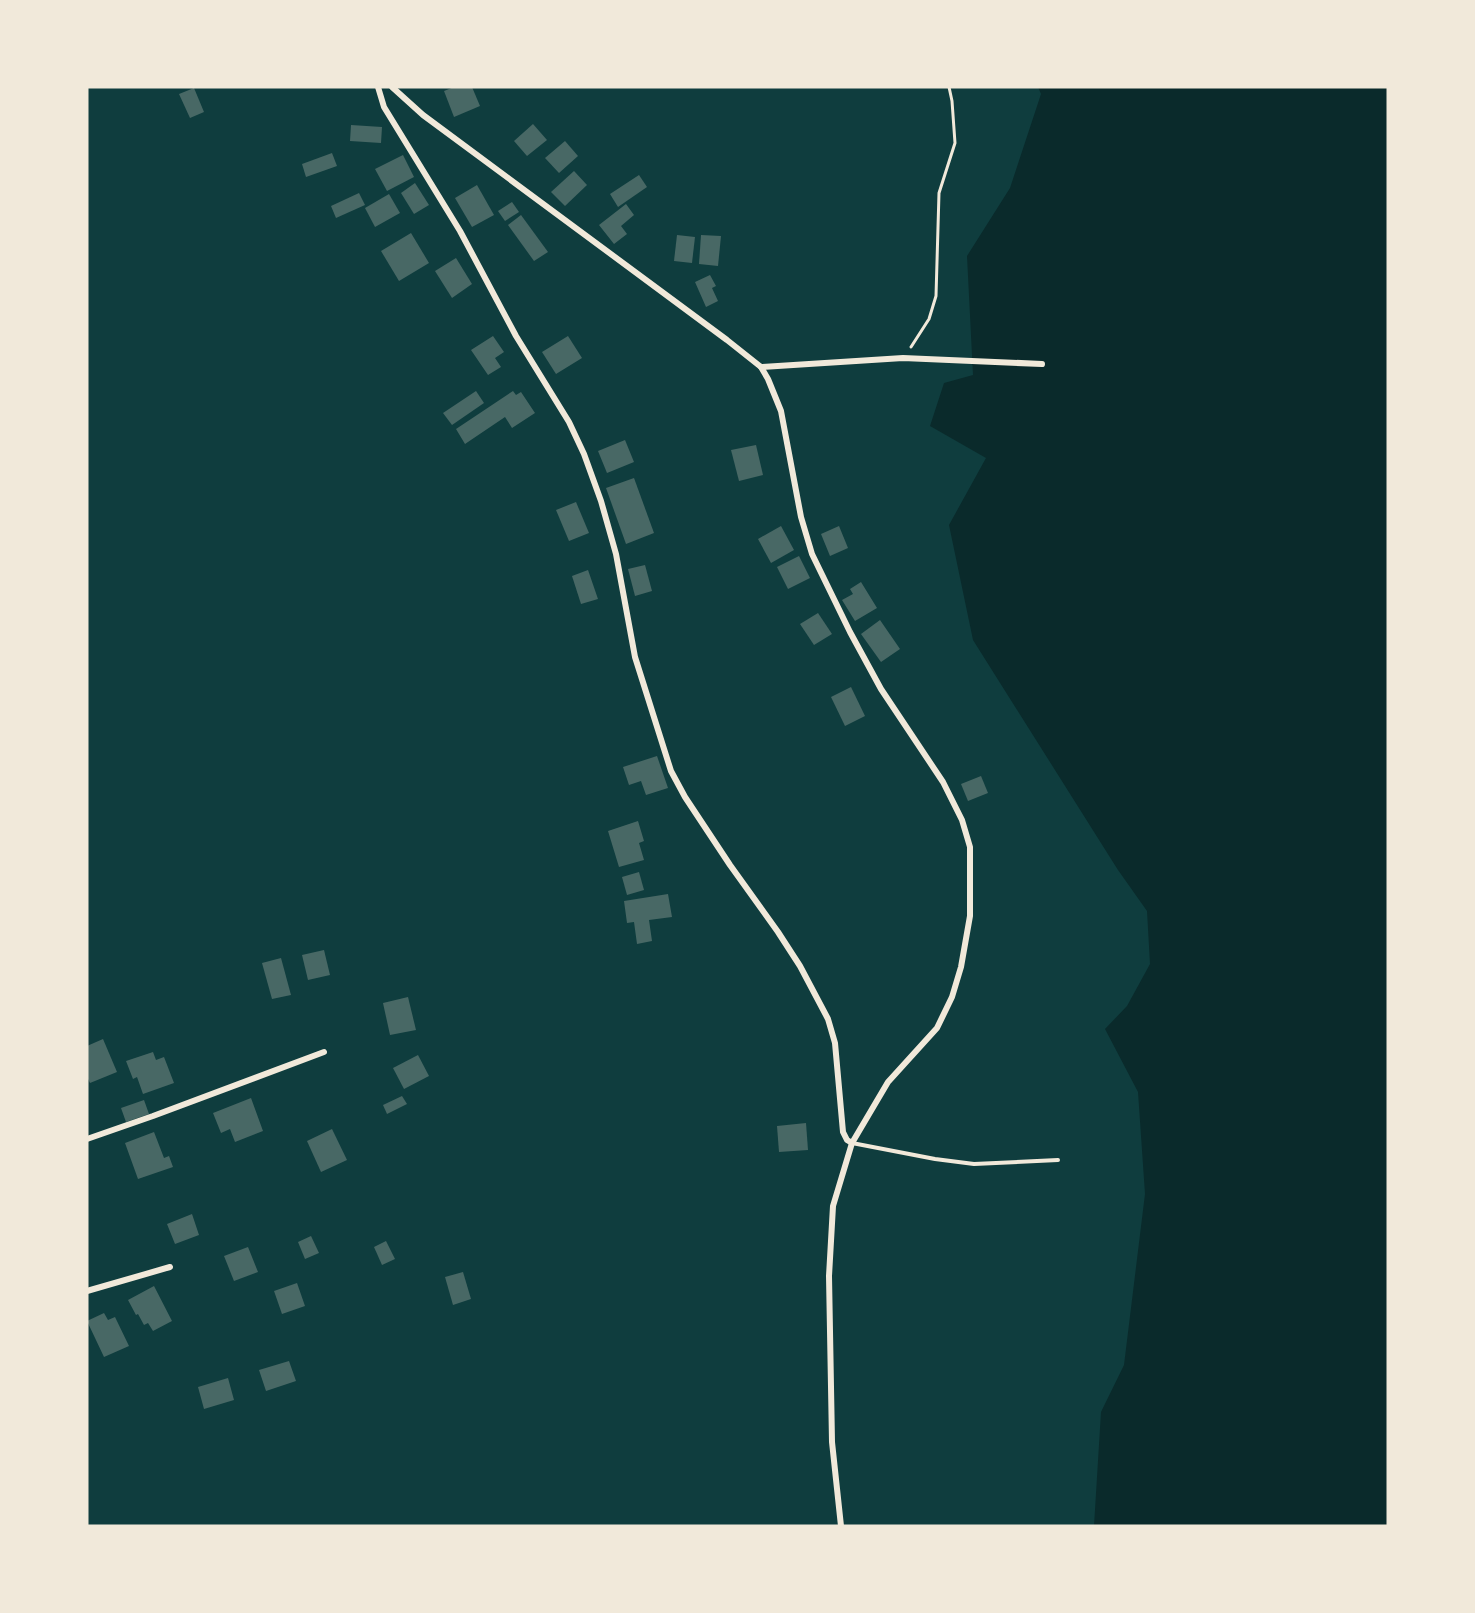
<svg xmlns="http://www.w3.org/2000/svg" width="1475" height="1613" font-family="'Noto Sans',sans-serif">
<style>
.water{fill:#0a2a2b}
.building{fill:#486865}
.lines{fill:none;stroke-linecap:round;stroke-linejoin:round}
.path{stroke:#f1e9da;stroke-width:3}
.service{stroke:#f1e9da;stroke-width:4}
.minor{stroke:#f1e9da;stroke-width:6}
</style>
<rect width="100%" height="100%" fill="#0f3d3e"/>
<path class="water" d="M 1038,87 L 1388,87 L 1388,1526 L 1094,1526 L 1101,1412 L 1124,1365 L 1145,1194 L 1138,1092 L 1105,1029 L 1127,1006 L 1150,964 L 1147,911 L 1118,870 L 973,640 L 949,525 L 986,458 L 930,426 L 944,383 L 973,375 L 967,256 L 1010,188 L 1041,94 Z"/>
<g class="building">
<path d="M 454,87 L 472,87 L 480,106 L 454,117 L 444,91 Z"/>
<path d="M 194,88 L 204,112 L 190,118 L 179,94 Z"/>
<path d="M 533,124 L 547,140 L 527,156 L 514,141 Z"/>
<path d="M 351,125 L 382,127 L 381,143 L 350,141 Z"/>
<path d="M 565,141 L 578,156 L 559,173 L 545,158 Z"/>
<path d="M 332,153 L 337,166 L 306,177 L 302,164 Z"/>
<path d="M 403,155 L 414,177 L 387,191 L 375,169 Z"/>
<path d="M 574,171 L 587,185 L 565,206 L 551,192 Z"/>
<path d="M 639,175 L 647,187 L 618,207 L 610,194 Z"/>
<path d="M 415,183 L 429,205 L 414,214 L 401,193 Z"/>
<path d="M 477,185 L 494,215 L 472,227 L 455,198 Z"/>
<path d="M 359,193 L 365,205 L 336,218 L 331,206 Z"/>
<path d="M 389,194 L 400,213 L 375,227 L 365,208 Z"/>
<path d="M 512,202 L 519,212 L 505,221 L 498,211 Z"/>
<path d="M 626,204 L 634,215 L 621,226 L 627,234 L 614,244 L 599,225 Z"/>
<path d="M 521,215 L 548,252 L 534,261 L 508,225 Z"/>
<path d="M 411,233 L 429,263 L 399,281 L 381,251 Z"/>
<path d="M 677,235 L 695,237 L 692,263 L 674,261 Z"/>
<path d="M 701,235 L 721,236 L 718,266 L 699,264 Z"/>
<path d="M 456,258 L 472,284 L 452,298 L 435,271 Z"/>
<path d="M 710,275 L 716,286 L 712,288 L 718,301 L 706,307 L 695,282 Z"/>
<path d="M 493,336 L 504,352 L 495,358 L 501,367 L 488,375 L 471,350 Z"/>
<path d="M 568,336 L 582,358 L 556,374 L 542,352 Z"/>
<path d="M 476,391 L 484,403 L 452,425 L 443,413 Z"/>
<path d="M 513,391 L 516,395 L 521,392 L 535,413 L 512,428 L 505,417 L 465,444 L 456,429 Z"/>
<path d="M 625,440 L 634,462 L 607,473 L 598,451 Z"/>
<path d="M 756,445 L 763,475 L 739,481 L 731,450 Z"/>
<path d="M 634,478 L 654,533 L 626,544 L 606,488 Z"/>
<path d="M 576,502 L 589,533 L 569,541 L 556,510 Z"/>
<path d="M 781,526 L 794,550 L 771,563 L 758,539 Z"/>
<path d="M 839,526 L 848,548 L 830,556 L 821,534 Z"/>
<path d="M 799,556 L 810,578 L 788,589 L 777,567 Z"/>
<path d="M 645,565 L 652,591 L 635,596 L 628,569 Z"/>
<path d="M 588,570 L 598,599 L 581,604 L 572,576 Z"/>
<path d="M 861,582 L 877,608 L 855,621 L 842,600 L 853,594 L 850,589 Z"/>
<path d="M 818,613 L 832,634 L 814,645 L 800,624 Z"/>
<path d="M 880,620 L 900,649 L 881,662 L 861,634 Z"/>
<path d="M 851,687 L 865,716 L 845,726 L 831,697 Z"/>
<path d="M 657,756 L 668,788 L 646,795 L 641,781 L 629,785 L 623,767 Z"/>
<path d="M 981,776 L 988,793 L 968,801 L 961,784 Z"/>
<path d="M 638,821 L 644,841 L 639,843 L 644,860 L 619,867 L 608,831 Z"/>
<path d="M 639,872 L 644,890 L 627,895 L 622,877 Z"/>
<path d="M 668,894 L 672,917 L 649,920 L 652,941 L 637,944 L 634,922 L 627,923 L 624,901 Z"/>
<path d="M 324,950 L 330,975 L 308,980 L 302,955 Z"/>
<path d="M 281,958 L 291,995 L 272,999 L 262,963 Z"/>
<path d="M 408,997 L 416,1030 L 390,1035 L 383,1003 Z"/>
<path d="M 103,1039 L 117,1072 L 90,1083 L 87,1077 L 87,1046 Z"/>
<path d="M 153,1052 L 156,1060 L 164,1057 L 174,1083 L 143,1094 L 137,1077 L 133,1079 L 126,1061 Z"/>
<path d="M 418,1055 L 429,1076 L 404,1089 L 393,1068 Z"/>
<path d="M 402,1096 L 407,1104 L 387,1114 L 383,1105 Z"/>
<path d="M 251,1098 L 263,1131 L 235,1142 L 230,1129 L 221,1133 L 213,1113 Z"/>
<path d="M 144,1100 L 149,1114 L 126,1122 L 121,1108 Z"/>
<path d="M 806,1123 L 808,1150 L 779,1152 L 777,1126 Z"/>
<path d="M 332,1129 L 347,1160 L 321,1172 L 307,1141 Z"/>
<path d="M 154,1132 L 164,1158 L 169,1156 L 173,1167 L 138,1179 L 125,1143 Z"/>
<path d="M 192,1214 L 199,1235 L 175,1244 L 167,1224 Z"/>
<path d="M 311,1236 L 319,1253 L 305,1259 L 298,1242 Z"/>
<path d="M 386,1241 L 395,1259 L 382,1265 L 374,1247 Z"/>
<path d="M 248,1247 L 258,1272 L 234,1281 L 224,1256 Z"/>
<path d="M 463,1272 L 471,1299 L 453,1305 L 445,1277 Z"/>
<path d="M 297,1283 L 305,1306 L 282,1314 L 274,1291 Z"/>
<path d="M 154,1286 L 172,1321 L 153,1331 L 148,1323 L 144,1325 L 138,1314 L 136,1315 L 128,1300 Z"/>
<path d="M 104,1313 L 108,1320 L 115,1317 L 129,1346 L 104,1357 L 87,1321 Z"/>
<path d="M 289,1361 L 296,1381 L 266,1391 L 259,1370 Z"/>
<path d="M 228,1378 L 234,1400 L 204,1409 L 198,1387 Z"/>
</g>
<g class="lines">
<path class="path" d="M 911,347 L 929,319 L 936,296 L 939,193 L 955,143 L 952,101 L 949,87"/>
<path class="service" d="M 852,1143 L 935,1159 L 974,1164 L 1058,1160"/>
<g class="minor">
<path d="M 378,87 L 384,107 L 460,231 L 516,336 L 569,422 L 584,454 L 601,501 L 616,554 L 635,657 L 671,771 L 685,797 L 730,865 L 778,932 L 800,966 L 828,1019 L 835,1043 L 843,1132 L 847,1140 L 852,1143"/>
<path d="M 392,87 L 423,115 L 727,340 L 761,367 L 903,358 L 1042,364"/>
<path d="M 761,367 L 768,379 L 781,411 L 801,517 L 812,554 L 850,632 L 881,689 L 943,782 L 962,820 L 970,847 L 970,916 L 961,967 L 952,997 L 937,1028 L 888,1082 L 852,1143 L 833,1206 L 829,1276 L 832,1442 L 841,1526"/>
<path d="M 87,1139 L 153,1116 L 324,1052"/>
<path d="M 87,1291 L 170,1267"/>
</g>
</g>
<rect width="1475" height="1613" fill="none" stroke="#f1e9da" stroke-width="177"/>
</svg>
